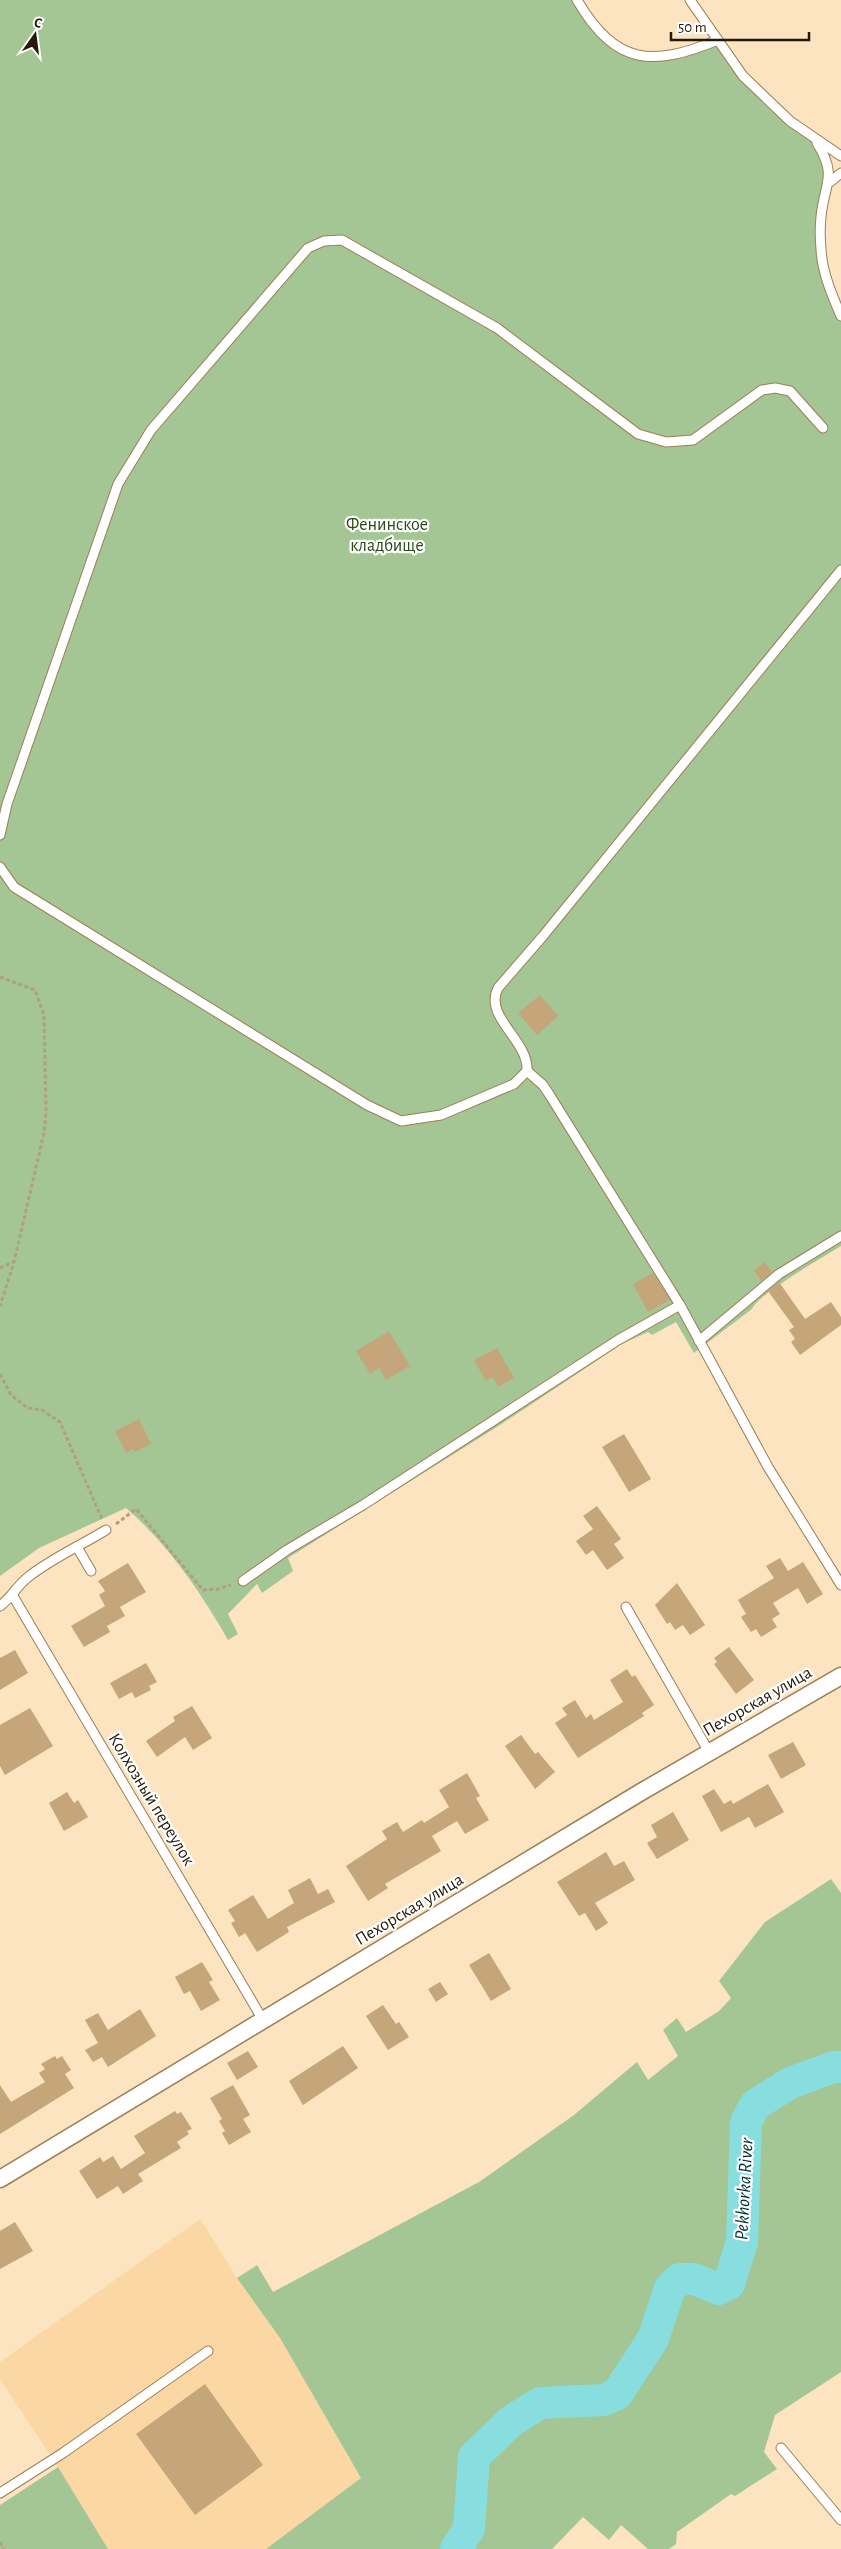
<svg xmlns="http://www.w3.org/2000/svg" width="841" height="2549" font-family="'Alegreya Sans',sans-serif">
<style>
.built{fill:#fbd7a3}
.green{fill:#a3c694}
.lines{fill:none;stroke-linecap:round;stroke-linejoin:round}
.river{stroke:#88dede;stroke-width:32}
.building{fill:#c4a67a}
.lane-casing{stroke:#9d7f55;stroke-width:11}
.street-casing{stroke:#9d7f55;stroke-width:19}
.path{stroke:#b29e80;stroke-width:3;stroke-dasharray:4 2.5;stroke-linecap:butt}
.lane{stroke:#fff;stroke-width:9}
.street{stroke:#fff;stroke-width:16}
.labels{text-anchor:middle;stroke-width:4.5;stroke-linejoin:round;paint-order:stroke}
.park-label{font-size:18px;fill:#284a14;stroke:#fff}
.street-label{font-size:18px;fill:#251a08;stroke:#fff}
.water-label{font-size:19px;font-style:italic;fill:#063232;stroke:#fff}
</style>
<rect width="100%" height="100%" fill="#fde4c0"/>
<path class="built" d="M200 2219 237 2278 280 2338 361 2478 266 2549H108L58 2467 0 2379V2362Z"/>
<g class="green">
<path d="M0 0H577L609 39 645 58 718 40 743 76 815 139 829 169 821 250 841 316V1246C825 1256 757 1295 752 1309L694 1353 676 1322 652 1335 648 1332 622 1344 500 1425 288 1558 293 1571 262 1593 257 1584 228 1614 238 1634 228 1640C201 1592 167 1543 126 1508L39 1548 0 1576Z"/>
<path d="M831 1879 841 1893V2372L775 2415 764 2452 777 2469 735 2496 731 2494 677 2532 676 2544 669 2549H648L621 2525 609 2540 583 2517 552 2549H266L361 2478 280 2338 237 2278 257 2265 273 2292 479 2182 574 2115 637 2062 648 2080 678 2056 663 2030 677 2018 686 2032 719 2011 731 1998 719 1981 765 1922Z"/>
<path d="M58 2467 108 2549H0V2505Z"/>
</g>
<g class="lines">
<path class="river" d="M456 2549 469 2529 474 2457 510 2422 540 2403 604 2400 617 2394 653 2339 670 2288 680 2279H694L719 2289 729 2284 742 2242 746 2122 755 2105 790 2083 834 2067H841"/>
</g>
<g class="building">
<path d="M540 995 558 1016 537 1035 518 1013Z"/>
<path d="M765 1262 772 1272 761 1281 754 1270Z"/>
<path d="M653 1273 670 1300 648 1312 633 1284Z"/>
<path d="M779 1282 805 1319 831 1302 841 1317V1325L800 1355 791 1342 795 1339 789 1330 794 1327 768 1291Z"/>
<path d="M389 1331 410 1366 386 1380 379 1368 370 1374 356 1351Z"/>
<path d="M497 1348 514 1378 498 1387 493 1377 486 1381 474 1360Z"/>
<path d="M139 1419 151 1444 135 1452 133 1449 126 1453 115 1431Z"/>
<path d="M624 1434 651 1479 629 1492 602 1447Z"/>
<path d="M597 1506 621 1539 614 1544 624 1558 607 1570 593 1550 586 1555 576 1541 593 1529 583 1516Z"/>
<path d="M780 1558 788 1571 803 1562 823 1594 807 1604 798 1588 773 1603 780 1614 772 1619 777 1627 761 1637 756 1629 751 1632 741 1617 746 1614 738 1600 774 1578 766 1566Z"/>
<path d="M128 1563 146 1592 120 1607 125 1616 107 1626 110 1632 84 1647 71 1626 105 1606 99 1595 105 1591 98 1581Z"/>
<path d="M677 1583 705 1625 690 1635 683 1625 675 1630 670 1622 667 1624 655 1605Z"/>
<path d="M729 1647 754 1680 736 1694 714 1664 717 1662 714 1658Z"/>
<path d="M15 1650 28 1673 0 1690V1658Z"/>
<path d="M146 1663 157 1682 149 1686 151 1690 135 1698 132 1692 119 1699 110 1683Z"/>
<path d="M627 1669 632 1677 635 1675 654 1705 642 1713 644 1716 578 1758 555 1723 567 1715 562 1708 575 1700 586 1718 591 1714 594 1720 623 1702 610 1680Z"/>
<path d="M192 1706 212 1738 193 1750 185 1737 157 1757 146 1741 175 1721 173 1717Z"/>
<path d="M30 1708 53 1746 5 1775 0 1766V1725Z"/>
<path d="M521 1735 535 1754 538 1752 555 1772 535 1789 505 1746Z"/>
<path d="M793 1742 806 1765 781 1779 768 1755Z"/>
<path d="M467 1773 480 1796 476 1798 489 1820 465 1834 457 1821 432 1836 441 1851 385 1884 388 1888 368 1901 346 1866 387 1839 382 1831 397 1822 403 1832 422 1820 424 1823 449 1807 439 1790Z"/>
<path d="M768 1784 784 1812 755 1828 749 1817 721 1832 702 1796 714 1789 724 1804 731 1800 733 1804Z"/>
<path d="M67 1792 74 1803 78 1800 88 1817 64 1831 49 1803Z"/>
<path d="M673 1812 689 1840 657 1859 647 1843 657 1837 651 1825Z"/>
<path d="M606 1852 614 1866 624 1861 635 1880 595 1903 608 1923 596 1931 585 1913 579 1916 557 1882Z"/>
<path d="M310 1878 318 1894 328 1889 335 1902 287 1927 289 1932 257 1952 245 1933 239 1937 231 1923 235 1921 228 1910 253 1895 268 1919 294 1903 288 1890Z"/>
<path d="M489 1953 511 1989 491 2001 469 1965Z"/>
<path d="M202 1962 213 1980 209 1982 220 2000 201 2011 190 1991 184 1994 175 1977Z"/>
<path d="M440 1982 448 1994 436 2002 428 1989Z"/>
<path d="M383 2005 396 2024 399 2022 409 2037 388 2050 366 2016Z"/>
<path d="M140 2009 156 2036 108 2067 102 2057 93 2062 85 2050 98 2043 85 2020 98 2013 108 2030Z"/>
<path d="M343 2046 358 2068 303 2105 289 2081Z"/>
<path d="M248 2051 258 2067 237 2080 227 2063Z"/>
<path d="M55 2056 57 2059 62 2056 71 2070 65 2074 74 2088 0 2134V2085L11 2102 45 2082 39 2073 45 2069 41 2064Z"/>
<path d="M233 2085 250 2115 243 2119 251 2132 229 2145 222 2133 225 2131 219 2121 222 2119 210 2098Z"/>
<path d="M175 2111 177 2114 181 2112 192 2129 187 2131 189 2134 177 2142 181 2148 138 2174 143 2181 123 2194 118 2186 97 2199 79 2171 100 2157 103 2162 113 2156 121 2169 145 2153 134 2136Z"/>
<path d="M15 2222 33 2251 0 2269V2231Z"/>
<path d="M205 2384 263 2465 195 2515 136 2434Z"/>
</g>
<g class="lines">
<g class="lane-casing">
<g id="lane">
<path d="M577 0C616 66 652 67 718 40"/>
<path d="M690 0 743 76 790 121 841 156"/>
<path d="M817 143C838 176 824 184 821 217 820 227 820 239 821 249 822 272 832 295 841 316"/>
<path d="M830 182 841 173"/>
<path d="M0 835 7 804 118 484 151 430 308 248 324 241 342 240 497 328 638 434 666 442 693 440 762 390 775 388 790 391 823 428"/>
<path d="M0 867 14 887 367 1105 401 1121 441 1115 514 1084 527 1071C529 1040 483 1017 498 988L543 936 841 570"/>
<path d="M527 1071 543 1085 549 1094 680 1305 768 1467 841 1585"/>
<path d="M699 1341 779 1274 841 1236"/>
<path d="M77 1547 91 1571"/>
<path d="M243 1581 287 1550 363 1505 618 1340 680 1305"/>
<path d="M13 1596 263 2020"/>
<path d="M0 1606C11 1598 17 1586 27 1578 50 1559 80 1546 106 1530"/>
<path d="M626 1607 709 1752"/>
<path d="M781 2448 841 2520"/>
<path d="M0 2493 63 2453 208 2351"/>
</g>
</g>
<g class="street-casing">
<path id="street" d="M0 2179 641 1792 841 1676"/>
</g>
<g class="path">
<path d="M0 977 35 990 44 1015 46 1113 44 1133 14 1262 0 1306"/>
<path d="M0 1268 13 1262"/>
<path d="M0 1374 11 1395 28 1408 42 1410 60 1422 102 1519"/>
<path d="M116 1524 136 1509 203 1590 218 1589 231 1585"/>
<path d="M0 2542 4 2549"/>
</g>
<use href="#lane" class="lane"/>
<use href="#street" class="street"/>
</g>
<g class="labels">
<g class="park-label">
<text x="387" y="530">Фенинское<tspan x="387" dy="21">кладбище</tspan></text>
</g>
<g class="street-label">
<text transform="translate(757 1701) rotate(-30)" y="6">Пехорская улица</text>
<text transform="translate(152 1799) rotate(59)" y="6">Колхозный переулок</text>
<text transform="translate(409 1909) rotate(-31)" y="6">Пехорская улица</text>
</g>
<g class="water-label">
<text transform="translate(743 2189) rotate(-87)" y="7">Pekhorka River</text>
</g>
</g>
<g transform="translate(35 35) rotate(14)" stroke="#ffffff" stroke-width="4" paint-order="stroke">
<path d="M0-4L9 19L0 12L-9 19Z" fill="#251a08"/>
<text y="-8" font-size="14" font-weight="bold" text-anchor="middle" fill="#251a08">С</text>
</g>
<path d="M671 32v8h138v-8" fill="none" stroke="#251a08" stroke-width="2.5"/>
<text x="678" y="32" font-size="15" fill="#251a08" stroke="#ffffff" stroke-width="4" paint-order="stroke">50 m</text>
</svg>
